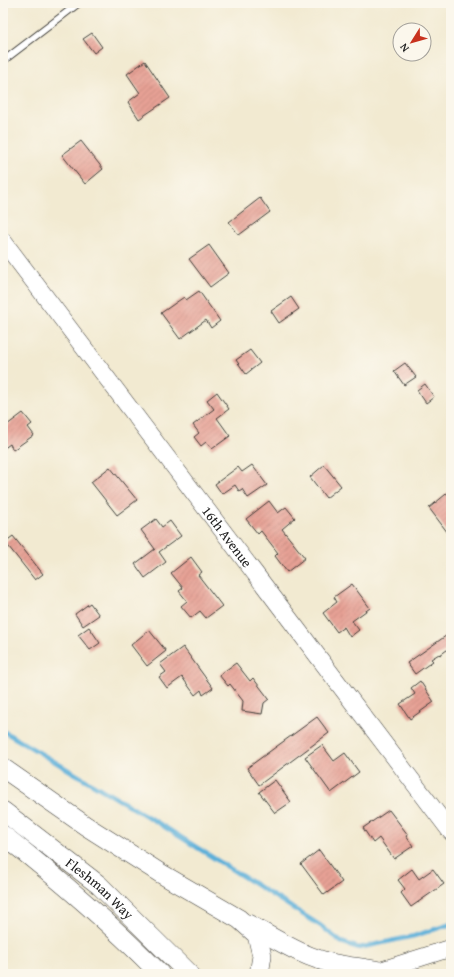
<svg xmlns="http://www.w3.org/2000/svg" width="454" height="977" font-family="'Gentium Book Plus',serif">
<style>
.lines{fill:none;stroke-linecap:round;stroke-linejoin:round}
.stream{stroke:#5db0d9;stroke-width:4.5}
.building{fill:url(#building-hatch)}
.lane-casing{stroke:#3c3b37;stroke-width:8}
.secondary-casing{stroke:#3c3b37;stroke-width:18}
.primary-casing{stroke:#3c3b37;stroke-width:20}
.lane{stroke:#fff;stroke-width:6}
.secondary{stroke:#fff;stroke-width:17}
.primary{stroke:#fff;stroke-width:19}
.labels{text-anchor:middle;stroke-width:3;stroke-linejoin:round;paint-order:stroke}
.street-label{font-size:14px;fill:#1c1c1c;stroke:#fbf7ec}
</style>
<defs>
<pattern id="building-hatch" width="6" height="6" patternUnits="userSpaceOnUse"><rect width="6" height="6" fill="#e6a094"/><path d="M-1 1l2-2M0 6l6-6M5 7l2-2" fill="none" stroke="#c5897f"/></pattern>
</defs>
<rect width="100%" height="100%" fill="#fbf7ec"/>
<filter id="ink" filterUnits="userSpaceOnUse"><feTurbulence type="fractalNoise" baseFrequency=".025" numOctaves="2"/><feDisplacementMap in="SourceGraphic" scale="8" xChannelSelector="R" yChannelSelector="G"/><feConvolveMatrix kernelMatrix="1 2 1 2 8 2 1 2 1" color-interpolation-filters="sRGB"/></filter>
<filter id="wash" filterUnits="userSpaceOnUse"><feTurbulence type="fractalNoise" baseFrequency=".012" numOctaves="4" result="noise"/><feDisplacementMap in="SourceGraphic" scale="16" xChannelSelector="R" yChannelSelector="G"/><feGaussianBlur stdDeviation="0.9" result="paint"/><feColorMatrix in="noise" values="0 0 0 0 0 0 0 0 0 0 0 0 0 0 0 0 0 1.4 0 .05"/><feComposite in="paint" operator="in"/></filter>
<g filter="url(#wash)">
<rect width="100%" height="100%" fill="#f2ead1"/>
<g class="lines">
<path class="stream" d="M3 731 160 824 321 926 341 942 359 948 414 936 451 924"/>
</g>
<g id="blocks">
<g class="building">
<path d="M92 33 102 47 94 53 83 39Z"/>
<path d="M145 61 170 98 139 119 128 102 140 93 127 74Z"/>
<path d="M81 141 103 169 85 184 62 155Z"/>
<path d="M260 198 270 212 239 235 229 222Z"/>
<path d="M209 245 229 273 210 287 189 259Z"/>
<path d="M199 291 220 321 211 328 206 320 180 339 161 313 184 297 186 300Z"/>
<path d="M291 297 299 309 279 323 271 311Z"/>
<path d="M250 350 260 363 246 374 236 360Z"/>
<path d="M405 363 416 377 404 385 394 371Z"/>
<path d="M425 384 434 397 426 403 417 390Z"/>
<path d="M217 392 229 409 217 418 230 436 212 449 206 442 201 446 194 437 199 433 193 425 214 409 207 400Z"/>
<path d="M23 413 32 424 28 427 34 435 13 450 10 444 3 449V428Z"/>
<path d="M252 465 267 485 248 498 242 489 239 491 235 485 222 494 215 484 238 467 242 472Z"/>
<path d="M324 465 341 486 326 498 310 477Z"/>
<path d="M110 467 137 500 117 515 91 482Z"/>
<path d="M451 490V537L429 508Z"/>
<path d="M269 501 278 513 286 507 295 518 282 529 305 558 287 572 275 556 278 553 261 531 258 534 246 519Z"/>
<path d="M156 519 162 527 170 521 181 536 159 552 166 562 145 578 135 564 155 549 141 530Z"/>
<path d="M13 536 43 574 35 580 5 542Z"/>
<path d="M191 557 202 572 198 575 222 606 206 618 200 611 191 618 181 606 187 601 179 591 183 588 171 573Z"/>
<path d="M352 584 370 608 352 621 359 630 350 637 344 627 337 632 323 613 337 602 334 597Z"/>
<path d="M90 603 99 615 83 626 75 614Z"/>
<path d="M89 627 100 643 90 650 78 635Z"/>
<path d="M149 630 166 651 147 666 131 645Z"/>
<path d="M450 633 451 647 440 655 439 654 431 659 433 661 415 674 407 663Z"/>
<path d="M183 647 213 688 203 695 201 690 195 695 182 677 167 688 159 677 166 672 160 664Z"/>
<path d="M236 663 250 681 253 678 269 699 264 703 262 714 242 711 243 701 230 684 228 686 219 675Z"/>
<path d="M420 681 434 702 410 719 400 704 415 694 411 688Z"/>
<path d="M317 717 329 733 259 785 247 768Z"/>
<path d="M322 745 334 761 345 753 359 772 331 793 305 757Z"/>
<path d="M275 780 291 802 275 813 259 792Z"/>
<path d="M389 810 408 835 406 836 413 846 394 859 379 838 373 843 363 828Z"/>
<path d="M319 850 342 882 324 895 301 864Z"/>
<path d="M412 869 419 879 433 869 444 884 411 907 401 893 405 889 398 880Z"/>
</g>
</g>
</g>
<g filter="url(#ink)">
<use href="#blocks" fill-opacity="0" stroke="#3c3b37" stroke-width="1"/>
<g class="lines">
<g class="lane-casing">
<path id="lane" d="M3 61 79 3"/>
</g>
<g class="secondary-casing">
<g id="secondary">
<path id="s1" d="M3 241 451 832"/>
<path d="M369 974 451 948"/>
</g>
</g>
<g class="primary-casing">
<g id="primary">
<path d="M3 768 86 826 160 873 239 919 257 935 262 956 259 974"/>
<path id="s2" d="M3 811 99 885 189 974"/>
<path d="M3 835C58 878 111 924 160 974"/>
<path d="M248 924C276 939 304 958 336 964 350 967 365 968 379 971"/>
</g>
</g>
<use href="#lane" class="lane"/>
<use href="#secondary" class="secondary"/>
<use href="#primary" class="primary"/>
</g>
</g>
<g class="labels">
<g class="street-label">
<text dy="5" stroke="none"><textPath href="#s1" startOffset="371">16th Avenue</textPath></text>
<text dy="5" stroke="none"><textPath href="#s2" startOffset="124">Fleshman Way</textPath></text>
</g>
</g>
<rect width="454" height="977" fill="none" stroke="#fbf7ec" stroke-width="16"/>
<g transform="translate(412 42) rotate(233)"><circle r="19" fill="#fbf7ec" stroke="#a29f99"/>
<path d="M0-3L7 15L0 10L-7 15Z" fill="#c8321e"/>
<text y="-6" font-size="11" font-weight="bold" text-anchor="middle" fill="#1c1c1c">N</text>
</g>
</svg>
